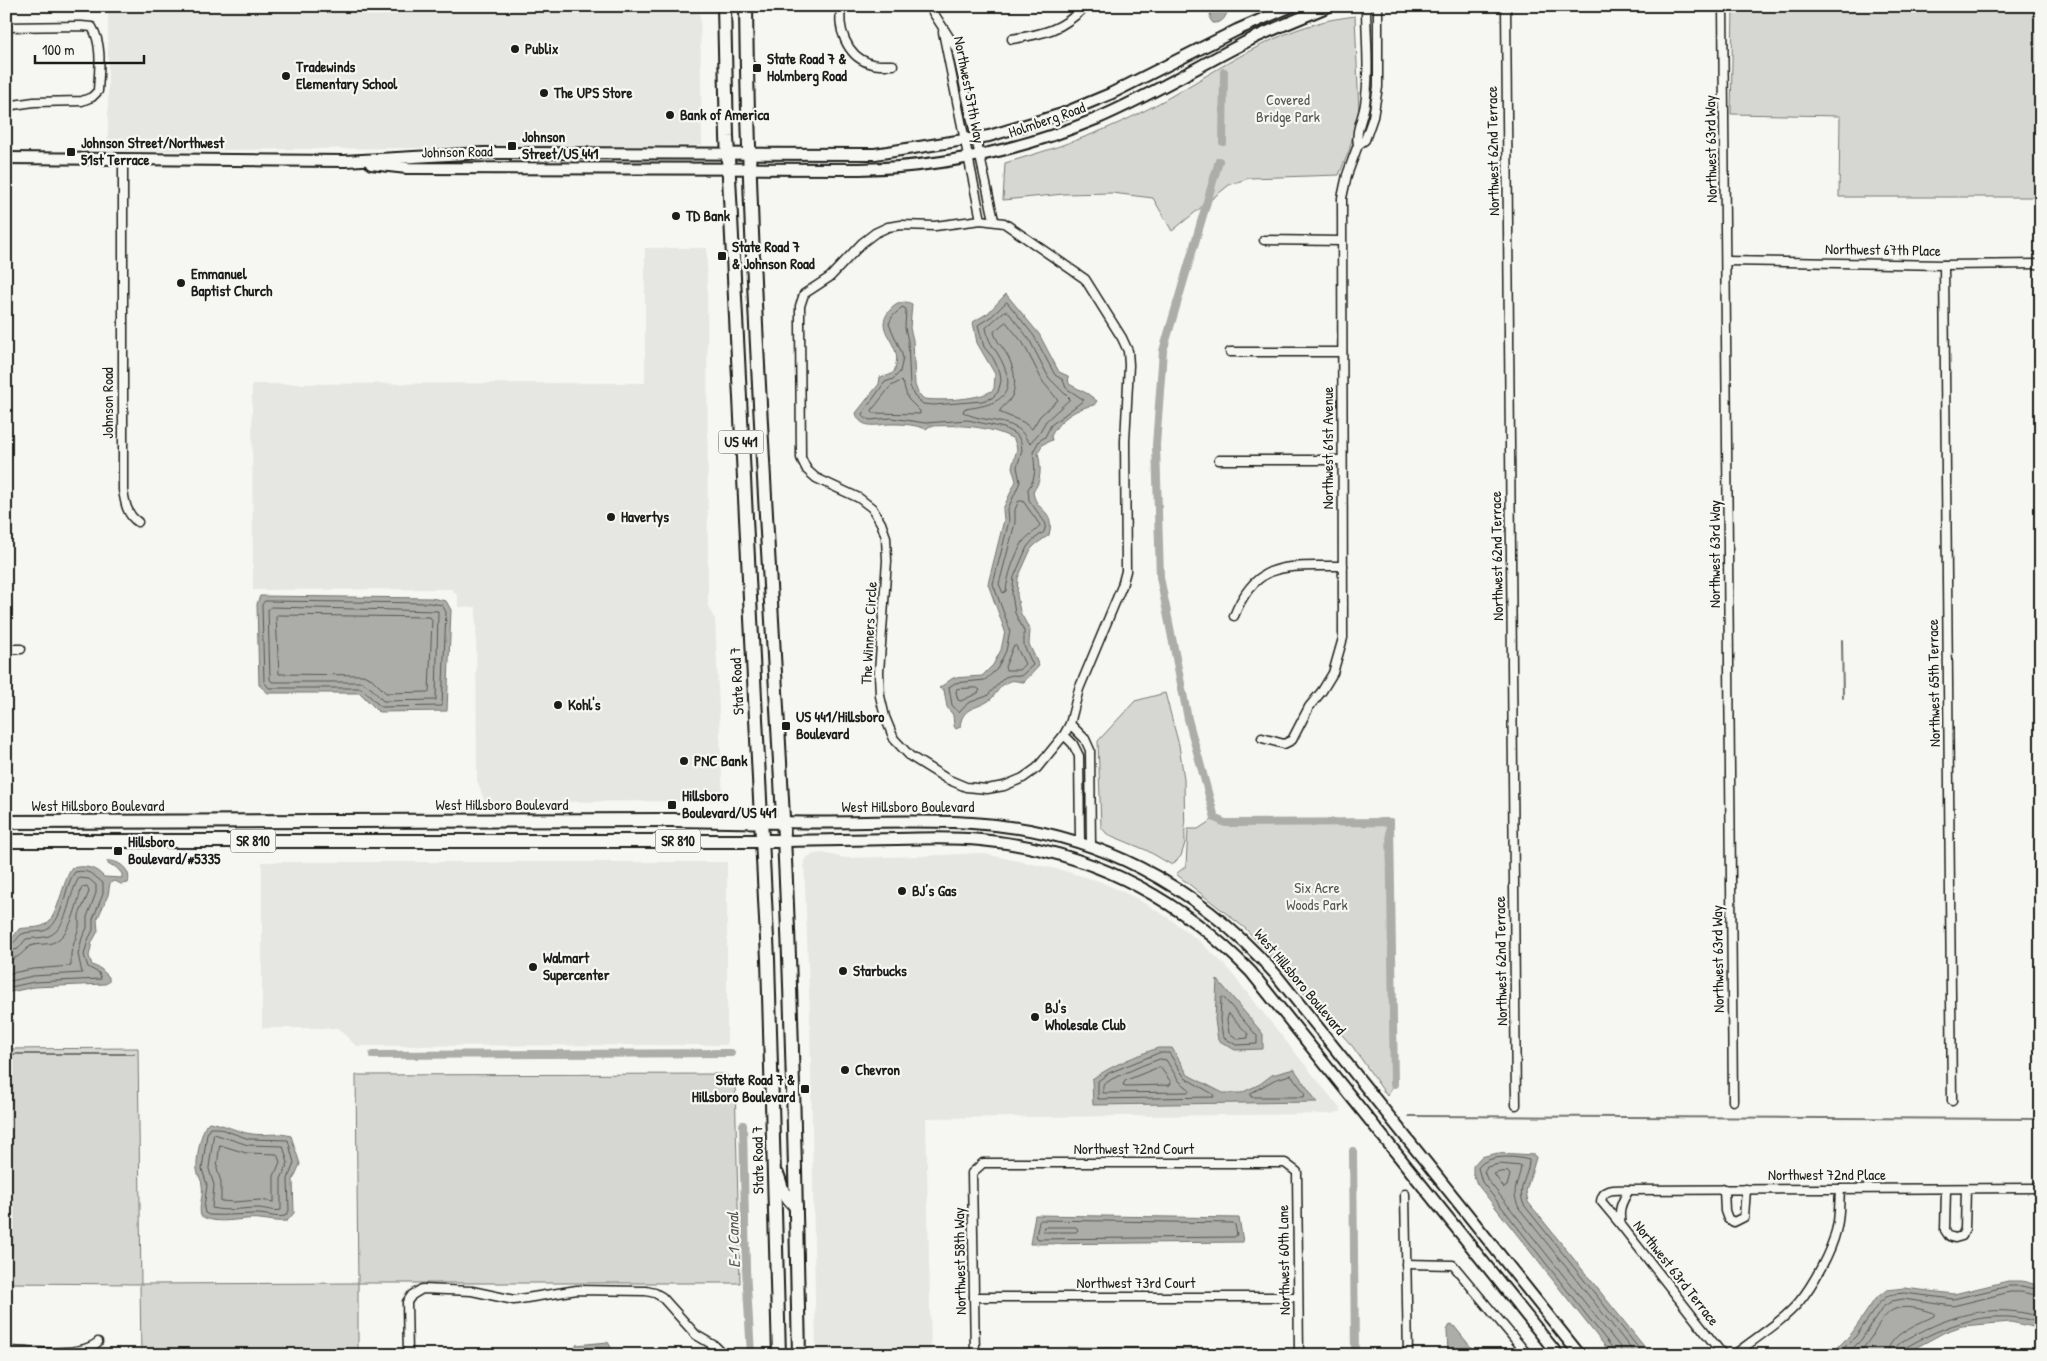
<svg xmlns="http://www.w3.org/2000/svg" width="2047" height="1361" font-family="'Patrick Hand',sans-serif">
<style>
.built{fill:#e6e6e2}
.green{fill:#d6d6d2;stroke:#797977}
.water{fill:#acaca9;stroke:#727271}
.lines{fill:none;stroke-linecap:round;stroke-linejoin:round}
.shore{stroke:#565654;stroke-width:1}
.stream{stroke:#727271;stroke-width:2}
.canal{stroke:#acaca9;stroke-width:8}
.minor-casing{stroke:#1c1c1c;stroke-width:11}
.tertiary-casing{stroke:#1c1c1c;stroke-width:14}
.primary-casing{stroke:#1c1c1c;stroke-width:16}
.minor{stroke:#f6f6f2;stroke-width:8}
.tertiary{stroke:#f6f6f2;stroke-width:10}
.primary{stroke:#f6f6f2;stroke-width:12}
.poi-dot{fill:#1c1c1c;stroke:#f6f6f2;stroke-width:2}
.labels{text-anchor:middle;stroke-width:4.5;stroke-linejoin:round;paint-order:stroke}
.shield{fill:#f6f6f2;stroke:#5d5d5c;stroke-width:1}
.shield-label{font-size:14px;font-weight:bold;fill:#1c1c1c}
.poi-label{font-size:15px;font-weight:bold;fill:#1c1c1c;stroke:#f6f6f2;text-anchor:start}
.street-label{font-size:15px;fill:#1c1c1c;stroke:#f6f6f2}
.park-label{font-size:15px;fill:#545453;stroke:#f6f6f2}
.water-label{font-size:16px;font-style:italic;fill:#565654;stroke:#f6f6f2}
</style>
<rect width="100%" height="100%" fill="#f6f6f2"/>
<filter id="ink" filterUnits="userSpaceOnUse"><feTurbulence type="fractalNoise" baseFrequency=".02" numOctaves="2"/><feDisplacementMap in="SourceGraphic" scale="10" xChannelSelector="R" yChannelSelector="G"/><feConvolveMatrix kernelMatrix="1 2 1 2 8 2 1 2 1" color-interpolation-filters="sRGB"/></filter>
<g filter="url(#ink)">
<g class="built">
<path d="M108 6H700L702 145 108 151Z"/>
<path d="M645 248H707L708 606 715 620 723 801 485 802 477 780 476 607H458V597L452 589 253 590 252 384 645 383Z"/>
<path d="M822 853 845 858 923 856 980 853 1061 870 1099 881 1134 897 1167 917 1197 939 1224 964 1342 1111 1331 1114 926 1118 931 1355H816L810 1015 804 860 811 855Z"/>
<path d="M262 862H727V1045L356 1046 338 1028H262Z"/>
</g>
<g class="green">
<path d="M1733 6H2041V197H1839L1840 116 1731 114Z"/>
<path d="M1355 16 1359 112 1349 151 1339 175 1249 178 1229 185 1172 231 1153 198 1112 193 1064 194 1003 200 1005 163C1053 149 1099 134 1144 111 1201 82 1255 40 1318 23 1330 19 1343 18 1355 16Z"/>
<path d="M1165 693 1179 745 1184 779 1185 843 1181 856 1172 865 1146 850 1107 834 1101 827 1098 741 1135 701Z"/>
<path d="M1215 818 1225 823 1390 822 1394 1084 1387 1096 1353 1047 1246 929 1176 874 1186 866 1188 829H1198Z"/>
<path d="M138 1048 141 1284 358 1283 356 1075 725 1074 735 1082 740 1283H358V1355H141L140 1284 6 1283V1049Z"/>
</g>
<g class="water">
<path d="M1211 6H1230C1225 16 1225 23 1213 23L1210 19Z"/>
<path d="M1006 294 1039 334 1059 372 1068 376 1069 384 1088 394 1097 401 1094 405C1077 408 1059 419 1051 436L1052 440 1043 444 1038 453C1041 465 1042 482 1033 491 1035 513 1056 508 1049 535L1036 544 1031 549 1018 578 1017 595 1020 612 1030 630 1029 644 1039 666 1024 682C1019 682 1013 679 1008 682 1000 685 997 693 991 699 978 710 962 705 960 727L956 729 954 726 953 715 947 707 944 690 939 688 953 678 982 676 993 665 1001 650 1005 631 988 584 1004 520 1003 509 1016 481 1012 467 1017 449 1014 439C987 425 960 425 930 426L926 429C916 425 905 424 894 424 881 423 861 432 856 413L879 384 880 377C883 376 887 377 891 374 895 372 895 369 896 364 900 347 884 337 884 323 885 311 900 297 912 304L910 328 913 340 915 385 918 393 924 399C940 401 982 400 994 389L995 374 977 343 973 322 988 313Z"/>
<path d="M260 596 431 598 446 601 451 610 447 711 379 712 360 693H268L259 685 257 604Z"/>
<path d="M107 861C119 860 132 870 128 883L121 884 115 881 110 883 108 895 97 920 98 931 92 942 89 956 92 965 101 969 109 977V982L105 984 34 987 6 993V941L12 939 19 929C27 927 39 929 46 924 59 915 62 882 72 868 85 865 95 867 104 877L122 878V874C118 869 115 865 109 865Z"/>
<path d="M1217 979 1263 1034V1049L1235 1050 1218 1040 1215 1020Z"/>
<path d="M1158 1048H1172L1188 1075 1223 1093H1241L1260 1084 1272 1075 1294 1069 1317 1102 1093 1105 1092 1079C1113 1065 1135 1056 1158 1048Z"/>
<path d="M209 1122C224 1124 237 1132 252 1134 265 1136 279 1132 291 1136L300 1164 293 1180 294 1213 287 1221C277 1222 270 1220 260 1219 240 1217 219 1226 201 1216 198 1205 204 1196 202 1185 202 1180 198 1176 197 1170 196 1160 201 1127 209 1122Z"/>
<path d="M1498 1153 1535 1155 1536 1158 1526 1191 1528 1202 1651 1355H1612L1477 1184 1473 1174V1166L1481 1157Z"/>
<path d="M1035 1215 1239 1218 1243 1242 1030 1244Z"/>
<path d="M2008 1281H2022L2041 1286V1329L2011 1322 1962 1326 1945 1332 1902 1355H1830L1852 1333 1875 1299 1887 1290 1904 1288 1954 1294Z"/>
<path d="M1450 1325 1454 1326 1477 1355H1448L1447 1330Z"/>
<path d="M608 1342 615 1355H577L576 1345Z"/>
<path d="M1068 1347 1250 1349 1249 1355H1077Z"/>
</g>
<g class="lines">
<g class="shore">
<path d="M1007 302 1034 336 1055 375 1063 380 1066 388 1084 400 1051 425 1045 437 1039 441 1033 452C1035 467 1037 477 1028 489L1029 500 1046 524 1044 532 1033 540 1027 547 1014 577 1012 594 1015 613 1024 631V646L1033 665 1021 676 1013 675 1005 677 987 696 968 703 959 713 952 705 949 687 955 683 985 680 997 669 1006 651 1010 630 993 584 1009 521 1008 509 1020 482 1017 467 1022 450 1021 442 1017 435 1004 428 968 420 925 423 892 418 870 420 863 417 862 414 885 382 893 379 900 372 903 358 901 351 889 324 892 317 902 307 906 309 905 328 908 341 910 386 914 396 923 404 934 405 982 401 992 398 998 392 1001 381 1000 372 993 358 984 347 978 325 992 316Z"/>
<path d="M1005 311 1008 312 1029 339 1049 378 1070 399 1046 421 1039 433 1030 443C1025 439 1024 432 1017 428 1001 419 978 421 963 412L964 409C999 405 1021 395 999 356 992 344 989 344 986 328Z"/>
<path d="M1006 322 1023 343 1043 382 1058 400 1040 416 1032 429 1023 422 999 412C1002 406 1009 403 1012 396 1018 381 1013 363 1004 350 1000 344 996 340 994 332Z"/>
<path d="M901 381 903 383 908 399 920 411V414L873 413 872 410 890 387Z"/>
<path d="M1019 501H1023L1040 525C1037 532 1027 535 1023 542 1015 554 1007 577 1006 591L1003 593 999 584 1015 523V510Z"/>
<path d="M265 601 430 603 442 605 446 612 442 706 381 707 361 688H269L264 682 262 605Z"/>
<path d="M271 607 438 611 436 700 383 701 372 689 362 682H272L270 679 268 610Z"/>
<path d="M278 615 430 617 432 620 429 692 386 693 372 679 363 675 279 674 276 617Z"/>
<path d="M1016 646 1025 664 1019 670H1006L1005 667 1013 647Z"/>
<path d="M977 688 980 690 978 693 961 701 958 700 956 692 957 689Z"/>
<path d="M6 946C18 944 16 935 25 933 32 931 42 933 48 929 65 917 63 888 75 872 89 869 93 875 103 883V894L93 919V930L88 940 84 955 88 967 99 973 101 979 34 982 6 988"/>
<path d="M6 952 18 949 26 939C33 938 42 938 49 936 69 927 68 894 79 878L89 879 96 885V893L87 917V928L82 938 78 954 82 973 33 976 6 982"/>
<path d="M6 959C20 959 20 954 29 947 34 943 45 945 52 943 72 935 76 905 82 887L87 886 89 892 79 915V927L71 953V966L33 969 6 974"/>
<path d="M1223 997 1257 1036V1044L1236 1045 1223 1037 1220 1020 1221 999Z"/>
<path d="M1229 1014 1248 1034V1038L1238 1039 1229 1033 1227 1020Z"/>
<path d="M1159 1053H1169L1185 1078 1213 1094 1214 1097 1098 1099V1081L1109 1073Z"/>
<path d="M1160 1059 1166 1060 1179 1081 1189 1089V1092L1103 1093V1085L1112 1079 1141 1066Z"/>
<path d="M1160 1067 1171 1082 1170 1085 1126 1086 1123 1085 1125 1081Z"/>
<path d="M1291 1075 1305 1093 1304 1097H1251V1093L1274 1080Z"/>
<path d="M210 1128H218L249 1139 288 1140 294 1163 288 1179 289 1211 285 1216C275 1218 267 1214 257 1214 241 1214 225 1216 209 1215L205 1213 204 1208 207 1185 202 1169 207 1134Z"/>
<path d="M214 1134 248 1145 283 1146 288 1163 281 1179V1210C273 1212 266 1208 257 1208 242 1208 227 1212 212 1208L214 1185 209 1169Z"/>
<path d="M220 1145 246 1153 277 1154 280 1162 274 1176V1202L260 1200 234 1202 221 1201V1182L217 1169Z"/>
<path d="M1508 1172 1510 1175 1507 1186 1504 1188 1494 1174 1500 1172Z"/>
<path d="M1041 1220 1233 1223 1235 1225 1237 1235 1234 1237 1038 1239 1036 1236 1039 1222Z"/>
<path d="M1044 1227H1076L1078 1230 1076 1232H1046L1044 1231Z"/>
<path d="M1080 1355 1082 1353 1244 1355"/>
<path d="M1615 1355 1614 1350 1482 1182 1478 1168C1487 1154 1515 1156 1529 1160 1529 1176 1516 1187 1524 1205L1644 1355"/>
<path d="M1622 1355 1620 1347 1487 1179 1484 1171 1487 1167 1499 1164 1521 1166C1519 1183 1510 1189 1519 1208L1636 1355"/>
<path d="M1837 1355 1856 1336 1879 1303 1889 1295 1904 1293 1953 1299 2009 1286H2021L2041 1290"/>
<path d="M1846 1355 1861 1340 1883 1307 1892 1301 1903 1299 1953 1306 2010 1292H2021L2041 1296"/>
<path d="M1857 1355C1888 1323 1878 1295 1934 1313V1316C1918 1324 1888 1334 1887 1355"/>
<path d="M1894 1355 1895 1348 1900 1343C1945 1317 1988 1301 2041 1317"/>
<path d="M1901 1355 1903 1349C1946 1324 1991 1307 2041 1323"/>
</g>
<g class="stream">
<path d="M1842 640 1843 698"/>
<path d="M6 1054H134"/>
<path d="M1409 1116 2041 1119"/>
</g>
<g class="canal">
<path d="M1223 142 1224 72"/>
<path d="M1219 161 1163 351 1156 445 1160 577 1188 719 1215 818 1225 823 1390 822 1394 1084"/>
<path d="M373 1055 731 1053"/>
<path d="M743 1125 746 1269 751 1355"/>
<path d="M1353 1151 1355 1355"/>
</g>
<g class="minor-casing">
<g id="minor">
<path d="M842 6C836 27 847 56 869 63 876 66 886 65 893 65"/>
<path d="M929 6 956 48 994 220"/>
<path d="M1506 6 1516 1105"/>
<path d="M1723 6 1733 1101"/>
<path d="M6 27 81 26 92 27C103 45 99 71 98 91L92 97 82 101 34 102 6 106"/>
<path d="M943 32 981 220"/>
<path d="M1012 39C1044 34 1062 30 1086 6"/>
<path d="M1358 145C1355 131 1363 118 1365 104 1370 72 1366 38 1366 6"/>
<path d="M123 158V490C125 503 127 515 138 522"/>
<path d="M981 220 1004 223 1085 279 1122 338 1128 351 1129 365 1125 441 1126 571 1122 586 1079 689 1070 724 1064 735 1037 768 1023 778 1004 786 987 789 966 787 947 779 910 756 894 739 885 717 880 696 879 672 887 561 886 537 881 523 872 508 859 498 816 478 807 470 801 458 800 322V306L804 294 830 277 862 243 875 233 888 227 901 225 935 226Z"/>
<path d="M1264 240 1341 241"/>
<path d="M1726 261 1944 265 2041 264"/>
<path d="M1944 265 1952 1101"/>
<path d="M1230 352H1342"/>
<path d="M1219 460H1342"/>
<path d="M1234 616C1257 558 1289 567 1343 566"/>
<path d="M6 649H21"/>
<path d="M1070 724 1085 739 1090 750 1091 846"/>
<path d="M1064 735 1073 744 1079 756 1080 842"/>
<path d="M1262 738 1284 744 1292 740 1309 707 1322 691 1333 673 1343 638 1342 198 1347 175 1358 145 1365 140 1373 117 1378 87V6"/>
<path d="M1724 1189 1725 1211 1728 1219 1734 1222 1744 1217 1746 1189"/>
<path d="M1946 1189 1945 1230 1949 1236 1955 1238 1962 1236 1965 1229 1966 1189"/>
<path d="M1405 1194 1408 1355"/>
<path d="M1621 1225 1601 1201C1603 1187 1618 1190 1629 1190"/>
<path d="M1406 1264 1453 1265 1528 1355"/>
<path d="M974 1297H1298"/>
<path d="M6 1351C30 1351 80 1358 98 1342"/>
<path d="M408 1355 407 1302 412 1295 422 1289 472 1291 514 1300 577 1290 646 1291 655 1293 662 1297 696 1335 715 1346 724 1355"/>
<path d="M975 1355 972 1173 983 1163H1285L1297 1172 1299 1355"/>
<path d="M1723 1355 1621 1225C1618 1210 1621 1203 1629 1190L2041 1188"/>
<path d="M1734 1355C1755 1338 1781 1323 1799 1302 1813 1285 1831 1252 1836 1231 1840 1218 1839 1203 1840 1189"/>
</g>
</g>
<g class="tertiary-casing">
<g id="tertiary">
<path d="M6 158 345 161 483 153 875 154 989 136 1062 114 1110 94 1237 30 1292 6"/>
<path d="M371 164 407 168 860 169C941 167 1021 150 1096 119 1150 96 1200 65 1252 39 1277 27 1304 17 1329 6"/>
<path d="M783 822C846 824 909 819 972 823 1095 830 1197 885 1277 976L1580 1355"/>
<path d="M784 841C822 840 860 840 897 839 925 838 953 837 981 840 1088 850 1177 896 1251 972L1558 1355"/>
</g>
</g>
<g class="primary-casing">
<g id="primary">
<path d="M724 6 727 137 768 959 779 1355"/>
<path d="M746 6C749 271 768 535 782 799 792 984 795 1170 799 1355"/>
<path d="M6 822 673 820 783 822"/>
<path d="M6 841H784"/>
<path d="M778 1176 783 1192 796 1207"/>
</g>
</g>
<use href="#minor" class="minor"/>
<use href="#tertiary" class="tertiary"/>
<use href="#primary" class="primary"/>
</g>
</g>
<g class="poi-dot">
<circle cx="515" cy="49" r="5"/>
<rect x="752" y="63" width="10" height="10" rx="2.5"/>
<circle cx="286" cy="76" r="5"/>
<circle cx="544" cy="93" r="5"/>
<circle cx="670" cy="115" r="5"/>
<rect x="507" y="141" width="10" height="10" rx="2.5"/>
<rect x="66" y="147" width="10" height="10" rx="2.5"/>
<circle cx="676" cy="216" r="5"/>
<rect x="717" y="251" width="10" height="10" rx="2.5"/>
<circle cx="181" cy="283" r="5"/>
<circle cx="611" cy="517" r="5"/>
<circle cx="558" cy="705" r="5"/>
<rect x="781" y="721" width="10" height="10" rx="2.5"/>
<circle cx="684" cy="761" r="5"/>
<rect x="667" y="800" width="10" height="10" rx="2.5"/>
<rect x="113" y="846" width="10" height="10" rx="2.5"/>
<circle cx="902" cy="891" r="5"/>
<circle cx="533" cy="967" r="5"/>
<circle cx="843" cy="971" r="5"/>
<circle cx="1035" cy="1017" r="5"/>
<circle cx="845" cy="1070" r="5"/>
<rect x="800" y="1084" width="10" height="10" rx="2.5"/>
</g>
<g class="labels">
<g class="shield">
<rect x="718.5" y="430.5" width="45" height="23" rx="4"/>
<rect x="230.5" y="829.5" width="45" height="23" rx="4"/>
<rect x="655.5" y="829.5" width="45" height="23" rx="4"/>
</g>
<g class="shield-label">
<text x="741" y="447">US 441</text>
<text x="253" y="846">SR 810</text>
<text x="678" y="846">SR 810</text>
</g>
<g class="poi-label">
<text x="525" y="54">Publix</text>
<text x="767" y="64">State Road 7 &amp;<tspan x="767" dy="17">Holmberg Road</tspan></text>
<text x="296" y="72">Tradewinds<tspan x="296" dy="17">Elementary School</tspan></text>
<text x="554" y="98">The UPS Store</text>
<text x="680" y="120">Bank of America</text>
<text x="522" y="142">Johnson<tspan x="522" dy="17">Street/US 441</tspan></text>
<text x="81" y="148">Johnson Street/Northwest<tspan x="81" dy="17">51st Terrace</tspan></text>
<text x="686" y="221">TD Bank</text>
<text x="732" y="252">State Road 7<tspan x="732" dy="17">&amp; Johnson Road</tspan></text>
<text x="191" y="279">Emmanuel<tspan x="191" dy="17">Baptist Church</tspan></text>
<text x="621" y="522">Havertys</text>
<text x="568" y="710">Kohl's</text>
<text x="796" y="722">US 441/Hillsboro<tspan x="796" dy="17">Boulevard</tspan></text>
<text x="694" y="766">PNC Bank</text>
<text x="682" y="801">Hillsboro<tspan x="682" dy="17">Boulevard/US 441</tspan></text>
<text x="128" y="847">Hillsboro<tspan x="128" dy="17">Boulevard/#5335</tspan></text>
<text x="912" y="896">BJ’s Gas</text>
<text x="543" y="963">Walmart<tspan x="543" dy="17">Supercenter</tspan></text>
<text x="853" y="976">Starbucks</text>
<text x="1045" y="1013">BJ's<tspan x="1045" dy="17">Wholesale Club</tspan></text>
<text x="855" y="1075">Chevron</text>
<text x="795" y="1085" text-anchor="end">State Road 7 &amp;<tspan x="795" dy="17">Hillsboro Boulevard</tspan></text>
</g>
<g class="street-label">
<text transform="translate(969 90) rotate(79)" y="5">Northwest 57th Way</text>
<text transform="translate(1047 120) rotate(-19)" y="5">Holmberg Road</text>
<text transform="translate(1711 149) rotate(-91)" y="5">Northwest 63rd Way</text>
<text transform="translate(1493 151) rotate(-91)" y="5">Northwest 62nd Terrace</text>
<text transform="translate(457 152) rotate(-1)" y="5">Johnson Road</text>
<text transform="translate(1883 250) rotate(1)" y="5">Northwest 67th Place</text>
<text transform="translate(108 403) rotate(-90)" y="5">Johnson Road</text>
<text transform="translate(1328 448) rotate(-90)" y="5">Northwest 61st Avenue</text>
<text transform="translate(1715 554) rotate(-90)" y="5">Northwest 63rd Way</text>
<text transform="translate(1497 556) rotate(-91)" y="5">Northwest 62nd Terrace</text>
<text transform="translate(869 633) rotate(-87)" y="5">The Winners Circle</text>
<text transform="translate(737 681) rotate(-93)" y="5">State Road 7</text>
<text transform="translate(1934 683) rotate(-91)" y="5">Northwest 65th Terrace</text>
<text x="502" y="810">West Hillsboro Boulevard</text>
<text x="98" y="811">West Hillsboro Boulevard</text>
<text x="908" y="812">West Hillsboro Boulevard</text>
<text transform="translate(1718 959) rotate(-91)" y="5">Northwest 63rd Way</text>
<text transform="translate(1501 961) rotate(-91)" y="5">Northwest 62nd Terrace</text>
<text transform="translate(1300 982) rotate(50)" y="5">West Hillsboro Boulevard</text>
<text x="1134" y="1154">Northwest 72nd Court</text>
<text transform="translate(758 1160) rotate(-91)" y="5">State Road 7</text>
<text x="1827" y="1180">Northwest 72nd Place</text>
<text transform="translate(1284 1260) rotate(-91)" y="5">Northwest 60th Lane</text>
<text transform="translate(960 1261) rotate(-91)" y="5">Northwest 58th Way</text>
<text transform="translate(1676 1273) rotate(52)" y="5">Northwest 63rd Terrace</text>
<text x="1136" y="1288">Northwest 73rd Court</text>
</g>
<g class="park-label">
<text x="1288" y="105">Covered<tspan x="1288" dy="17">Bridge Park</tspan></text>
<text x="1317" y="893">Six Acre<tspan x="1317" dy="17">Woods Park</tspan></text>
</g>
<g class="water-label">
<text transform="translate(733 1240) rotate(-92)" y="6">E-1 Canal</text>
</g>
</g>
<rect width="2047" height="1361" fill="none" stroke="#f6f6f2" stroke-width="25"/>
<rect x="12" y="12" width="2022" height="1336" fill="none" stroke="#1c1c1c" stroke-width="2" filter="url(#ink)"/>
<path d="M35 55v8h109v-8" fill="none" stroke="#1c1c1c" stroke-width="2.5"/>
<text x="42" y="55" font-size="15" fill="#1c1c1c" stroke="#f6f6f2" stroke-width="4" paint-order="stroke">100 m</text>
</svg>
